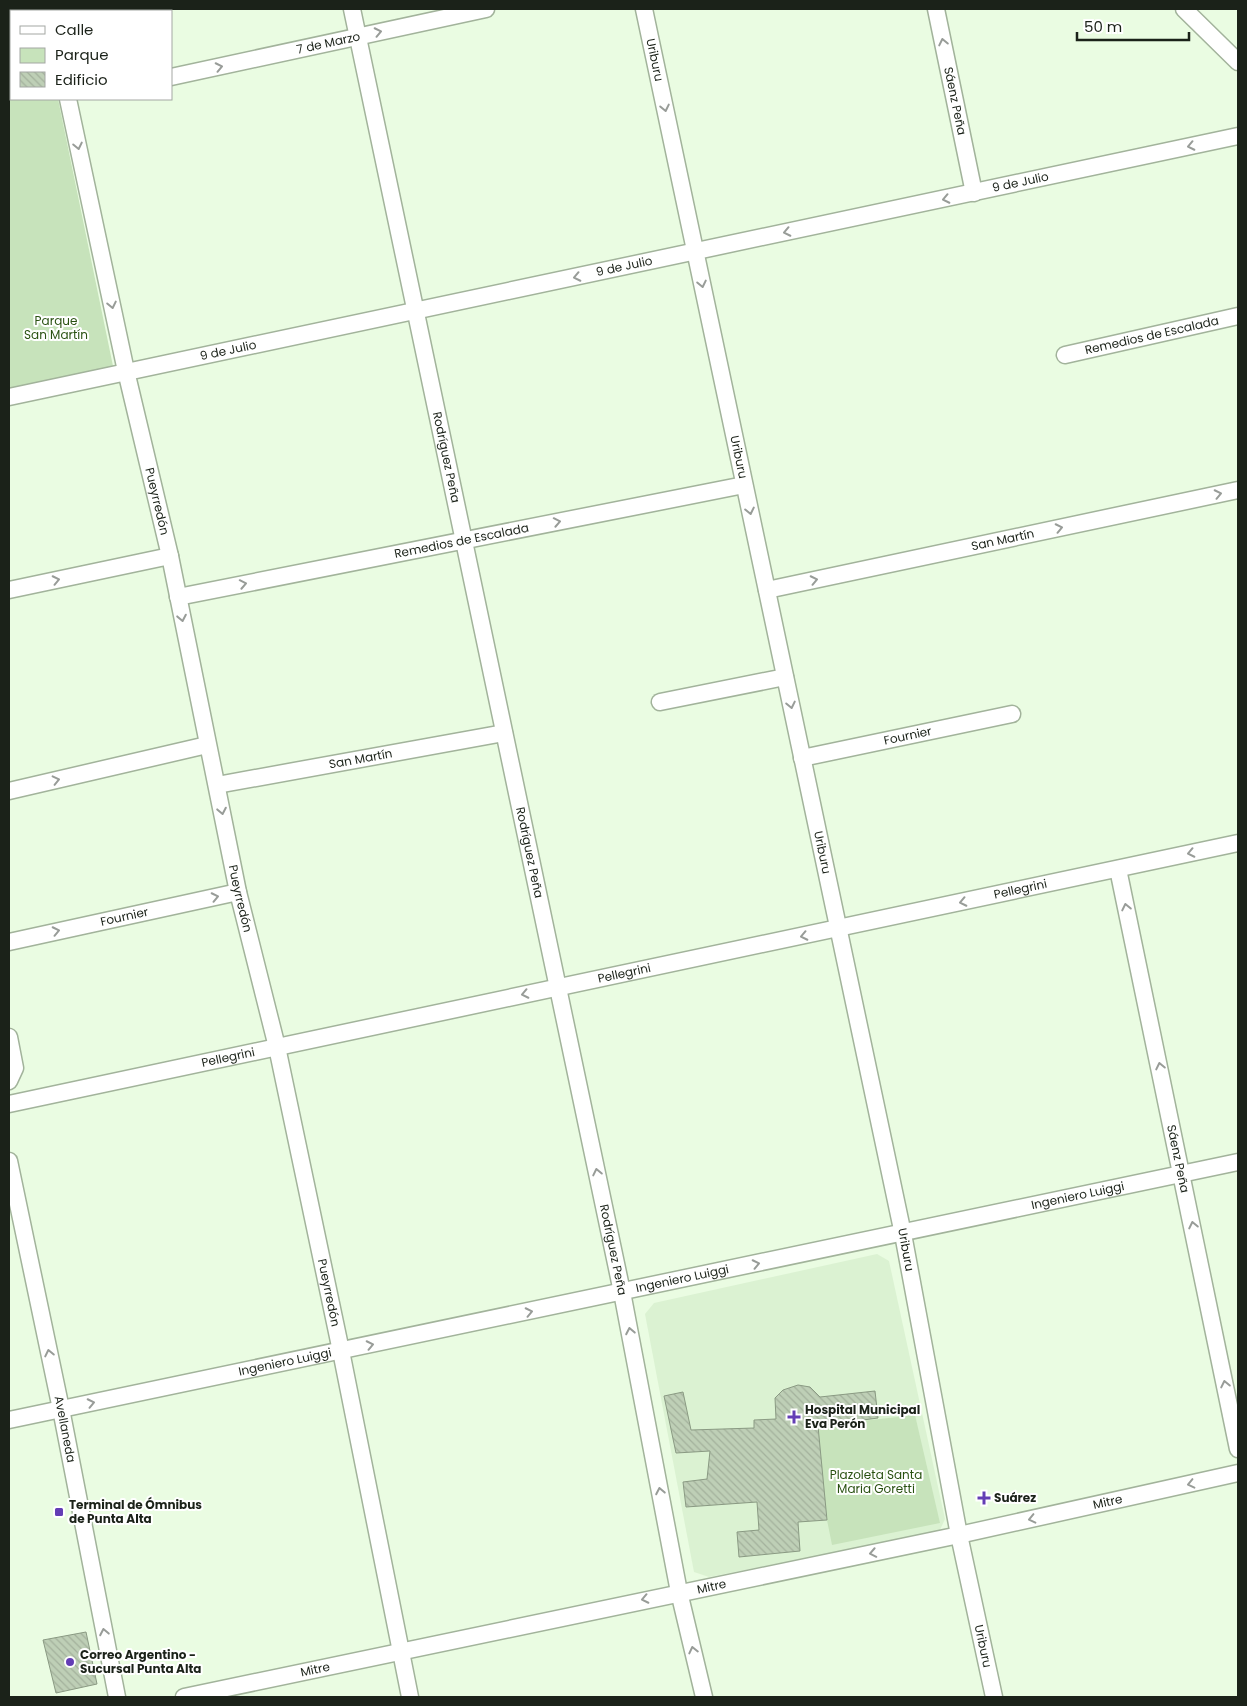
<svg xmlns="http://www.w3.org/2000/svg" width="1247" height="1706" font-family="Poppins,sans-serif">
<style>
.built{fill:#dbf2d2}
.green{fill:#c7e3bb}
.building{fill:url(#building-back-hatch);stroke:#8a9a83}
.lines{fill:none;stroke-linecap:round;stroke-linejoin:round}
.minor-casing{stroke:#a2b39b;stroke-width:19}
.minor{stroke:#fff;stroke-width:16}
.oneway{stroke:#989c98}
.poi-dot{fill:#633db5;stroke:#fff;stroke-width:2}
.labels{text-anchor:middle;stroke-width:4;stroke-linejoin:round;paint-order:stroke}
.street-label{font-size:12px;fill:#1b2219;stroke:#fff}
.park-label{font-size:12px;fill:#295111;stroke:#fff}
.poi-label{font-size:12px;font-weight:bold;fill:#1b2219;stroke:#fff;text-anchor:start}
</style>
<defs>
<pattern id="building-back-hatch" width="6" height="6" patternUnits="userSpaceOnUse" patternTransform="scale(1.25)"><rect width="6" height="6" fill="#becfb6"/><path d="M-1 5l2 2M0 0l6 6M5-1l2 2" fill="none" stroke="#a3b19c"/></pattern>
</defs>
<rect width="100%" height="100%" fill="#eafce2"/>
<path class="built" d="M877 1254 889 1261 945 1519 939 1532 709 1577 694 1572 645 1314 654 1303Z"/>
<g class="green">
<path d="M9 9H39L40 11H11V99H58L113 366 9 393Z"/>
<path d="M915 1415 940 1523 832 1545 827 1520 818 1426Z"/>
</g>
<g class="building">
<path d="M798 1385 810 1387 820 1397 875 1391 878 1418 818 1426 827 1520 798 1522 800 1551 739 1557 737 1532 759 1530 757 1502 686 1507 683 1482 707 1479 710 1451 676 1453 664 1396 683 1392 691 1430 754 1428V1420L776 1419 775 1398 783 1390Z"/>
<path d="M86 1632 97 1684 56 1693 43 1640Z"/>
</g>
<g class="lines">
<g class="minor-casing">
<g id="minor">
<path d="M49 9V11"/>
<path id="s1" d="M352 9 622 1292 679 1592 704 1697"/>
<path id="s2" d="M644 9 903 1234 959 1535 994 1697"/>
<path id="s3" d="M936 9 974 193"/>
<path d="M1184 9 1238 62"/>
<path id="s4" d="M171 77 486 9"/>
<path id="s5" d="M68 99 126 371 170 556 238 892 277 1047 341 1351 410 1697"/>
<path id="s6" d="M1065 355 1238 316"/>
<path id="s7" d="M9 397 1238 136"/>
<path d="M9 590 170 556"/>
<path id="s8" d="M767 590 1238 490"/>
<path id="s9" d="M178 597 744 485"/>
<path d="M660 702 785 677"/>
<path id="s10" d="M802 758 1012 714"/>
<path id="s11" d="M217 785 504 733"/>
<path d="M9 791 207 745"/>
<path id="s12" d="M1118 869 1238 1449"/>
<path id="s13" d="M9 942 238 892"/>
<path d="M9 1037 15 1068 9 1081"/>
<path id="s14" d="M9 1104 1238 843"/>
<path id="s15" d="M9 1161 61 1409 117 1697"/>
<path id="s16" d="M9 1420 1238 1162"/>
<path id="s17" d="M184 1697 959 1535 1238 1473"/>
</g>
</g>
<use href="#minor" class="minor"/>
</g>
<defs><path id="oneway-chevron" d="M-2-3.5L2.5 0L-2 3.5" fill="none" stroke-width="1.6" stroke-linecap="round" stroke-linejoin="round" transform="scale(1.25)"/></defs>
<g class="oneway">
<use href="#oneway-chevron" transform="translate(378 32) rotate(-12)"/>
<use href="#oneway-chevron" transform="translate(943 42) rotate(-102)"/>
<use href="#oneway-chevron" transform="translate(219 67) rotate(-12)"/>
<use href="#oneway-chevron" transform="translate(665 108) rotate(78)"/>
<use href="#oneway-chevron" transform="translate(78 146) rotate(78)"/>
<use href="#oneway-chevron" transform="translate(1191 146) rotate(168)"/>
<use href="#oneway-chevron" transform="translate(946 199) rotate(168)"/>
<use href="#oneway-chevron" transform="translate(787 232) rotate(168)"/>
<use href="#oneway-chevron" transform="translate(577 277) rotate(168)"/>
<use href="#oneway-chevron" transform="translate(702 284) rotate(78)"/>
<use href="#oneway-chevron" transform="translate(112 305) rotate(78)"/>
<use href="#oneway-chevron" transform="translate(1218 494) rotate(-12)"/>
<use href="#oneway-chevron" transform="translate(750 511) rotate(78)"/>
<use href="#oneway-chevron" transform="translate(557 522) rotate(-11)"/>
<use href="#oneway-chevron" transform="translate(1059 528) rotate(-12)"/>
<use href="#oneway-chevron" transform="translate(56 580) rotate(-12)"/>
<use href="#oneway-chevron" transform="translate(814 580) rotate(-12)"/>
<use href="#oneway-chevron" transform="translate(243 584) rotate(-11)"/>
<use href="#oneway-chevron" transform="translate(182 618) rotate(79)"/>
<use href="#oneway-chevron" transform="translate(791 705) rotate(78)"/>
<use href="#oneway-chevron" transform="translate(56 780) rotate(-13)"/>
<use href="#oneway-chevron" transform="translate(222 811) rotate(79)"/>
<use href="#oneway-chevron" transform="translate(1191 853) rotate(168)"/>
<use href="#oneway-chevron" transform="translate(215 897) rotate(-12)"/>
<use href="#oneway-chevron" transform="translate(963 902) rotate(168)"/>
<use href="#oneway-chevron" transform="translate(1126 907) rotate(-102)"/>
<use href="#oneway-chevron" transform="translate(56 931) rotate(-12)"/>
<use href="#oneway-chevron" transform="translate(804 936) rotate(168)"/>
<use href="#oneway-chevron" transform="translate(525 994) rotate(168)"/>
<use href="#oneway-chevron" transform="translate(1160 1066) rotate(-102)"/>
<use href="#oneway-chevron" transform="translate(597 1172) rotate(-102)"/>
<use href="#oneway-chevron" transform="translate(1193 1225) rotate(-102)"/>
<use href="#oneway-chevron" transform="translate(756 1264) rotate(-12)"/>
<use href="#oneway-chevron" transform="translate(529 1312) rotate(-12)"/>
<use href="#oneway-chevron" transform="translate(630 1331) rotate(-101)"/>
<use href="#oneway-chevron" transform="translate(370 1345) rotate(-12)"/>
<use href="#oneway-chevron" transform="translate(49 1353) rotate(-102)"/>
<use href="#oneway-chevron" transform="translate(1225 1384) rotate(-102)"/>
<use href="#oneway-chevron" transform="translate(91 1403) rotate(-12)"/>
<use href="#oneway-chevron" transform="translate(1191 1484) rotate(167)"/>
<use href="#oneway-chevron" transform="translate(660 1491) rotate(-101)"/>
<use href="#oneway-chevron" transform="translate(1032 1519) rotate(167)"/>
<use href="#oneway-chevron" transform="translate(873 1553) rotate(169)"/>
<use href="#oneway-chevron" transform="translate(645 1599) rotate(168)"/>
<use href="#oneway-chevron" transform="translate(104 1632) rotate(-101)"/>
<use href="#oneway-chevron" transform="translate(693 1650) rotate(-103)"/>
</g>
<g class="poi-dot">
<path d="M791.5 1409.5h5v5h5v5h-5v5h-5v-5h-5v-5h5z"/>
<path d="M981.5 1490.5h5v5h5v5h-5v5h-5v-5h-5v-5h5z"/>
<rect x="54" y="1507" width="10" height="10" rx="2.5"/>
<circle cx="70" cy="1662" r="5"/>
</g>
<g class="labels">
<g class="street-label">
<text dy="4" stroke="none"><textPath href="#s4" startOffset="161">7 de Marzo</textPath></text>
<text dy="4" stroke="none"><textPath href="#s2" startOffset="52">Uriburu</textPath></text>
<text dy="4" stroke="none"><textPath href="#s3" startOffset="94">Sáenz Peña</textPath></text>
<text dy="4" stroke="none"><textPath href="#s7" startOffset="1034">9 de Julio</textPath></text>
<text dy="4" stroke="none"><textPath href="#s7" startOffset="629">9 de Julio</textPath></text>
<text dy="4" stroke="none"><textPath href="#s6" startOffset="89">Remedios de Escalada</textPath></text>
<text dy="4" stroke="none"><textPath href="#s7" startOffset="224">9 de Julio</textPath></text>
<text dy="4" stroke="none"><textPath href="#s1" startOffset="458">Rodríguez Peña</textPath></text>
<text dy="4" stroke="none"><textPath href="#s2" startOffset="458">Uriburu</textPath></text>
<text dy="4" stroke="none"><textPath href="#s5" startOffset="412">Pueyrredón</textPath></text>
<text dy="4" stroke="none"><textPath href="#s8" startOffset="241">San Martín</textPath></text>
<text dy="4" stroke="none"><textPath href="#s9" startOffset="289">Remedios de Escalada</textPath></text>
<text dy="4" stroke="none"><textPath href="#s10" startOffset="108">Fournier</textPath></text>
<text dy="4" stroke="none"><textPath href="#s11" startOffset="146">San Martín</textPath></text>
<text dy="4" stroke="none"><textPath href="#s2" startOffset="862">Uriburu</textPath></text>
<text dy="4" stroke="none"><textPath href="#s1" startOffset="862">Rodríguez Peña</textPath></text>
<text dy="4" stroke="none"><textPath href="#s14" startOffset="1034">Pellegrini</textPath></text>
<text dy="4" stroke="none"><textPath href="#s5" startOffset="818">Pueyrredón</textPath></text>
<text dy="4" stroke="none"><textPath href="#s13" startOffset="118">Fournier</textPath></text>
<text dy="4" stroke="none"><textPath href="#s14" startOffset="629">Pellegrini</textPath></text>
<text dy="4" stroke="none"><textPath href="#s14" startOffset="224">Pellegrini</textPath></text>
<text dy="4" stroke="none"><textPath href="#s12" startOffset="296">Sáenz Peña</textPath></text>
<text dy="4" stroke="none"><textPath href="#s16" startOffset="1092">Ingeniero Luiggi</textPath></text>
<text dy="4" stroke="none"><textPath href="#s1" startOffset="1268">Rodríguez Peña</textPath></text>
<text dy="4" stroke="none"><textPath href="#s2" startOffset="1268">Uriburu</textPath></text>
<text dy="4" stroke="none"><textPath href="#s16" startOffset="688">Ingeniero Luiggi</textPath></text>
<text dy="4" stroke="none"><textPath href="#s5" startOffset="1222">Pueyrredón</textPath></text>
<text dy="4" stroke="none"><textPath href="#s16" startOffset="282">Ingeniero Luiggi</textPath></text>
<text dy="4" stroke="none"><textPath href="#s15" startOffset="274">Avellaneda</textPath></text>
<text dy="4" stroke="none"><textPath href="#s17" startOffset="944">Mitre</textPath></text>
<text dy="4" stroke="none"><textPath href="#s17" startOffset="539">Mitre</textPath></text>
<text dy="4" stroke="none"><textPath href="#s2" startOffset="1672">Uriburu</textPath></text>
<text dy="4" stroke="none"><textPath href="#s17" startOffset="134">Mitre</textPath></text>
</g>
<g class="park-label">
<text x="56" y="325">Parque<tspan x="56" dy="14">San Martín</tspan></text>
<text x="876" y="1479">Plazoleta Santa<tspan x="876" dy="14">Maria Goretti</tspan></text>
</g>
<g class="poi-label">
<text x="805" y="1414">Hospital Municipal<tspan x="805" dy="14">Eva Perón</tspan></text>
<text x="994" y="1502">Suárez</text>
<text x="69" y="1509">Terminal de Ómnibus<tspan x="69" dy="14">de Punta Alta</tspan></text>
<text x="80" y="1659">Correo Argentino -<tspan x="80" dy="14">Sucursal Punta Alta</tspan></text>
</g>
</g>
<rect width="1247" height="1706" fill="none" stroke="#1b2219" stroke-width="20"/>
<rect x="10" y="10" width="162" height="90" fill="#ffffff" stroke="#a4a7a3"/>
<rect x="20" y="26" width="25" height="8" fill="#ffffff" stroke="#a4a7a3"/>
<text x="55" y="35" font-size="15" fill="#1b2219">Calle</text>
<rect x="20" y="48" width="25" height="15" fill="#c7e3bb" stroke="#a4a7a3"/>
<text x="55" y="60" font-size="15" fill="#1b2219">Parque</text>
<rect x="20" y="72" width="25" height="15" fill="url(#building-back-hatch)" stroke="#a4a7a3"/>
<text x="55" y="85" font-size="15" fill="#1b2219">Edificio</text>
<path d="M1077 32v8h112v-8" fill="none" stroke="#1b2219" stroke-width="2.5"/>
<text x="1084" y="32" font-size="15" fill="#1b2219" stroke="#ffffff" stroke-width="4" paint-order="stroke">50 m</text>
</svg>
